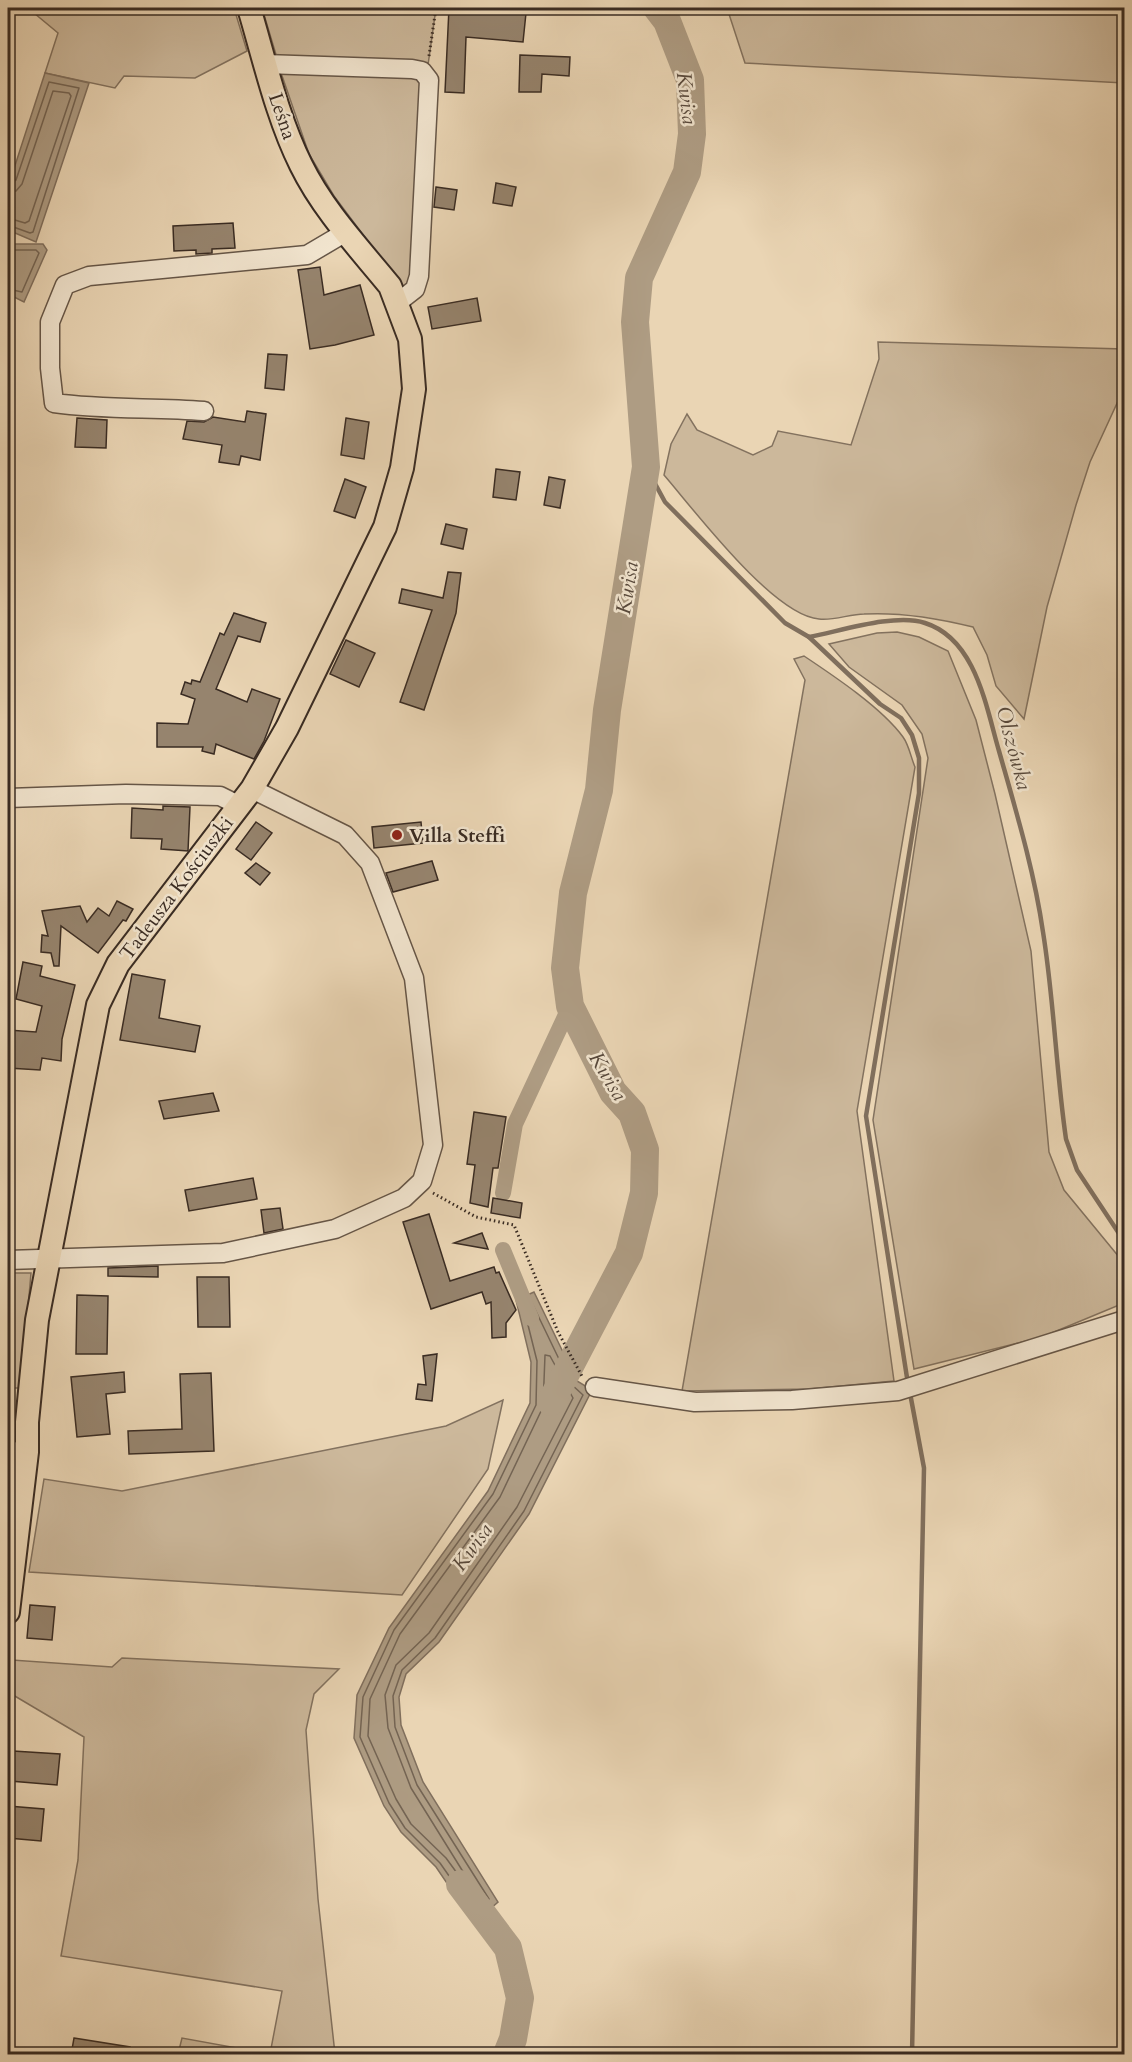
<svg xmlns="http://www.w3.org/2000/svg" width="1132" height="2062" font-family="Cardo,serif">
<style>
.green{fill:#ccb89b;stroke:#83725f;stroke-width:1.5}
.water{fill:#ae9c83;stroke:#806f5d;stroke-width:1.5}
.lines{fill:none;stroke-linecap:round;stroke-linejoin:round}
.shore{stroke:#746453;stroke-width:1.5}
.stream{stroke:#806f5d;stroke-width:4.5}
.canal{stroke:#ae9c83;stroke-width:16}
.river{stroke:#ae9c83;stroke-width:28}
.building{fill:#96846e;stroke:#3a2c23;stroke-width:1.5}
.minor-casing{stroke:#665647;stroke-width:21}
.major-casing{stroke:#3a2c23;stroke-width:26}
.path{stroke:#3a2c23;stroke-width:3;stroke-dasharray:1.5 3;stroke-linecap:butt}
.minor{stroke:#f1e4ce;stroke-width:18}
.major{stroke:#ead5b4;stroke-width:22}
.poi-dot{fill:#8f2418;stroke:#f1e4ce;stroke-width:2}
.labels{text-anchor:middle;stroke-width:5;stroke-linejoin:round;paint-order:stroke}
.street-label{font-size:20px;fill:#3a2c23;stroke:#f1e4ce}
.poi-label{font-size:20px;font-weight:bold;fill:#3a2c23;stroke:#f1e4ce;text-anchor:start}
.water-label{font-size:21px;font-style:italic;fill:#57483b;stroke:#f1e4ce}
</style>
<rect width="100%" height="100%" fill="#ead5b4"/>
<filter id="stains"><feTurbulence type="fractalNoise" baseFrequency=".00333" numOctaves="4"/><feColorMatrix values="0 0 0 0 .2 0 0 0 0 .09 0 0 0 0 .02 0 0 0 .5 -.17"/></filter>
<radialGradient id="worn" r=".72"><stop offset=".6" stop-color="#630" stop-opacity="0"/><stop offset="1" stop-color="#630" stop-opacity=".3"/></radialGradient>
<g class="green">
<path d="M28 8H234L247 51 195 78 124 76 115 88 45 73 58 33Z"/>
<path d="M262 8H436L428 65 277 58Z"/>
<path d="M727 8H1124V83L745 63Z"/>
<path d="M279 67 390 72 423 80 415 279 403 288 334 196 309 154Z"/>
<path d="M878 342 1124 349V388L1090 462 1076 505 1047 607 1024 719 996 686 987 655 973 627C937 618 901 612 864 614 850 614 833 621 819 619 773 615 695 511 664 475L671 444 687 414 697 430 753 455 772 446 778 431 851 445 879 359Z"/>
<path d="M897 632 919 637 948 651 976 720 995 794 1031 951 1049 1152 1064 1190 1124 1263V1303L1042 1337 914 1369 873 1120 928 758 922 734 902 705 849 667 829 644 877 633Z"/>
<path d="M804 656C834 676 882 708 903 737 909 745 911 758 915 767L857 1111 894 1381 809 1389 682 1391 805 680 794 659Z"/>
<path d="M8 1273H31L21 1388H8Z"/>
<path d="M503 1400 488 1469 402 1595 29 1572 44 1479 122 1491 446 1426Z"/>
<path d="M122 1658 339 1669 314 1694 306 1730 318 1899 335 2054H178L182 2038 270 2054 282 1991 61 1956 78 1860 84 1737 8 1692 12 1660 112 1667Z"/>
</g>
<g class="water">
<path d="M45 73 89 83 36 242 8 230V187Z"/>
<path d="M8 244H43L47 250 24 302 8 294Z"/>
<path d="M534 1292 577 1381 592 1390 529 1514 439 1642 406 1674 399 1697 401 1725 423 1782 498 1902 474 1923 436 1867 401 1832 384 1806 354 1738 357 1695 389 1628 488 1491 530 1403 531 1362 516 1300Z"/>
</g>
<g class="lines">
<g class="shore">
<path d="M8 185 16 180 49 82 79 88 33 232 30 233 8 225"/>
<path d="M8 192 16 191 22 184 53 91 69 93 71 96 29 221 25 223 8 218"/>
<path d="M8 250H36L39 253 22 292 8 289"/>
<path d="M531 1301 571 1384 583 1395 524 1511 435 1638 402 1670 393 1696 395 1727 417 1785 489 1899 475 1913 440 1863 405 1828 389 1803 360 1737 363 1697 394 1630 493 1494 536 1405 537 1361 523 1305Z"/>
<path d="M545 1355 550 1356 573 1398 517 1507 429 1633 396 1665 385 1695 388 1728 411 1788 475 1891 473 1895 446 1858 411 1824 396 1799 368 1736 370 1699 400 1634 500 1497 543 1407Z"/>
</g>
<g class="stream">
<path d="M646 467 665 502 785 623 809 637C841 631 895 613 925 623 976 639 986 707 999 751 1016 811 1034 870 1043 932 1054 1000 1056 1070 1066 1139L1077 1170 1124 1241"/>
<path d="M809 637 880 704 901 718 912 735 919 758V793L866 1116 908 1384"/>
<path d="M910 1393 924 1468 912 2054"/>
</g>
<g class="canal">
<path d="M503 1193 515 1124 570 1006"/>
<path d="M503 1250 531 1318"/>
</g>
<g class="river">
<path d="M551 1402 629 1253 644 1193 645 1150 632 1113 613 1092 570 1006 565 968 573 893 599 790 607 710 646 467 635 322 639 278 687 172 692 134 690 80 667 21 657 8"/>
<path d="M460 1884 508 1948 520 1998 513 2039 507 2054"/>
</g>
</g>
<g class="building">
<path d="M449 8 526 13 523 42 466 37 464 93 445 92Z"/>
<path d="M520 55 570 57 569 76 542 74 541 92H519Z"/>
<path d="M496 183 516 187 512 206 493 203Z"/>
<path d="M436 187 457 190 454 210 434 207Z"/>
<path d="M233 223 235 248 212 249V253L196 254V250L174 251 173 226Z"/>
<path d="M320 267 324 295 360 285 374 335 335 345 310 349 298 270Z"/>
<path d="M477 298 481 321 432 329 428 307Z"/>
<path d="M268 354 287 355 284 390 265 388Z"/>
<path d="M247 411 266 414 260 460 241 456 239 465 219 462 222 445 183 439 187 421 204 422 213 417 245 422Z"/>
<path d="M77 418 107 420 106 448 75 447Z"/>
<path d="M346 418 369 422 364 459 341 455Z"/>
<path d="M496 469 520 472 516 500 493 497Z"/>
<path d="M549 477 565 480 560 508 544 505Z"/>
<path d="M345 479 366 487 355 518 334 511Z"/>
<path d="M446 524 467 529 463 549 441 544Z"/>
<path d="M448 572 461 573 456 613 424 710 400 702 432 610 399 603 402 589 443 598Z"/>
<path d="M234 613 266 623 260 642 238 636 216 689 247 702 252 689 280 699 264 741 254 759 216 744 214 754 202 751 203 747H157V723L188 724 195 699 181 694 185 682 191 684 192 680 200 682 220 633 224 635Z"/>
<path d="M346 640 375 653 359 687 330 674Z"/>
<path d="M163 806 190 807 188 851 161 849 162 839 131 838 132 808 163 810Z"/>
<path d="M256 822 272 833 251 860 236 849Z"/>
<path d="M421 822 423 843 374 848 372 827Z"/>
<path d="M432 861 438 880 393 892 386 873Z"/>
<path d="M256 863 270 873 260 885 245 873Z"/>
<path d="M117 901 133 909 126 921 123 920 98 953 61 926 59 966H54L51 953 41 952 42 935 48 936 42 911 80 906 87 922 98 908 109 916Z"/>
<path d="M23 962 42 966 40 976 75 985 62 1039 61 1061 42 1058 40 1070 8 1068V1030L36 1032 42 1006 16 999Z"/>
<path d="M132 974 165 980 159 1018 200 1026 195 1052 120 1040Z"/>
<path d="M213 1093 219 1111 164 1119 159 1101Z"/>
<path d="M474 1112 506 1117 498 1168H493L488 1207 470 1203 475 1165 467 1164Z"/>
<path d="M253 1178 257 1199 189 1211 185 1190Z"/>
<path d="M493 1198 522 1203 520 1218 491 1213Z"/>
<path d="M280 1208 283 1229 264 1233 261 1210Z"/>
<path d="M429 1214 450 1281 494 1267 496 1273 499 1272 516 1310 506 1323V1337L492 1338 491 1302 486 1304 482 1292 431 1309 403 1222Z"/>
<path d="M482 1233 488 1249 454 1243Z"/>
<path d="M158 1266V1277L108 1276V1268Z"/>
<path d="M197 1277H229L230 1327H198Z"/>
<path d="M77 1295 108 1296 107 1354H76Z"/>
<path d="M437 1354 432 1401 416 1399 418 1384 426 1385 423 1356Z"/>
<path d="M124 1372 125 1392 106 1394 110 1434 77 1437 71 1377Z"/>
<path d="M211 1373 214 1451 129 1454 128 1431 182 1429 180 1374Z"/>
<path d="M30 1605 55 1607 52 1640 27 1638Z"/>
<path d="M13 1751 60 1754 57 1785 10 1781Z"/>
<path d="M8 1806 44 1809 41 1841 8 1838Z"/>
<path d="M74 2038 130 2047 129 2055H71Z"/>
</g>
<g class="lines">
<g class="minor-casing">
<g id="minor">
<path d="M265 64 412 69 422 71 429 80 419 276 415 289 397 303"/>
<path d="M204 411C154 407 104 410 54 403L50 368V322L65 285 89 276 307 255 346 232"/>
<path d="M8 798 126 794 220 796 240 806"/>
<path d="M8 1260 223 1253 335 1229 404 1198 422 1181 433 1145 414 978 370 863 345 835 252 789"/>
<path d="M595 1387 695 1402 792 1400 898 1391 1124 1320"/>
<path d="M8 1451 27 1452"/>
</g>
</g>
<g class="major-casing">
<path id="major" d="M8 1612 27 1452V1422L37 1320 98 1005 118 964 252 789 287 728 385 527 402 468 414 389 410 339 390 286C359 248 323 210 301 165 277 117 264 58 249 8"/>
</g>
<g class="path">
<path d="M429 56 436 8"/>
<path d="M433 1193 476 1217 514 1225 558 1332 583 1378"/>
</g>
<use href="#minor" class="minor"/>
<use href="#major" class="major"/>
</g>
<circle class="poi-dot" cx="397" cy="835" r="6"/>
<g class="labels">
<g class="street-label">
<text transform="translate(283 116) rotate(71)" y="7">Leśna</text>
<text transform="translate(176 888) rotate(-53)" y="7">Tadeusza Kościuszki</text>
</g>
<g class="poi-label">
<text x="409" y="842">Villa Steffi</text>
</g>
<g class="water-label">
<text transform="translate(687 98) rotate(83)" y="7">Kwisa</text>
<text transform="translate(627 588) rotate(-81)" y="7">Kwisa</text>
<text transform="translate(1014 748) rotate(75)" y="7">Olszówka</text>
<text transform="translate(608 1076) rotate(59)" y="7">Kwisa</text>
<text transform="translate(472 1547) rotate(-54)" y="7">Kwisa</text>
</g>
</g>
<rect width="1132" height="2062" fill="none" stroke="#ead5b4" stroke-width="30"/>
<rect x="9" y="9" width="1114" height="2044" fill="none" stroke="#3a2c23" stroke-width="3"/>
<rect x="15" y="15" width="1102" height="2032" fill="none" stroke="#3a2c23" stroke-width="1.5"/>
<rect width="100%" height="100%" filter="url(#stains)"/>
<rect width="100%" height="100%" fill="url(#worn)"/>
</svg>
